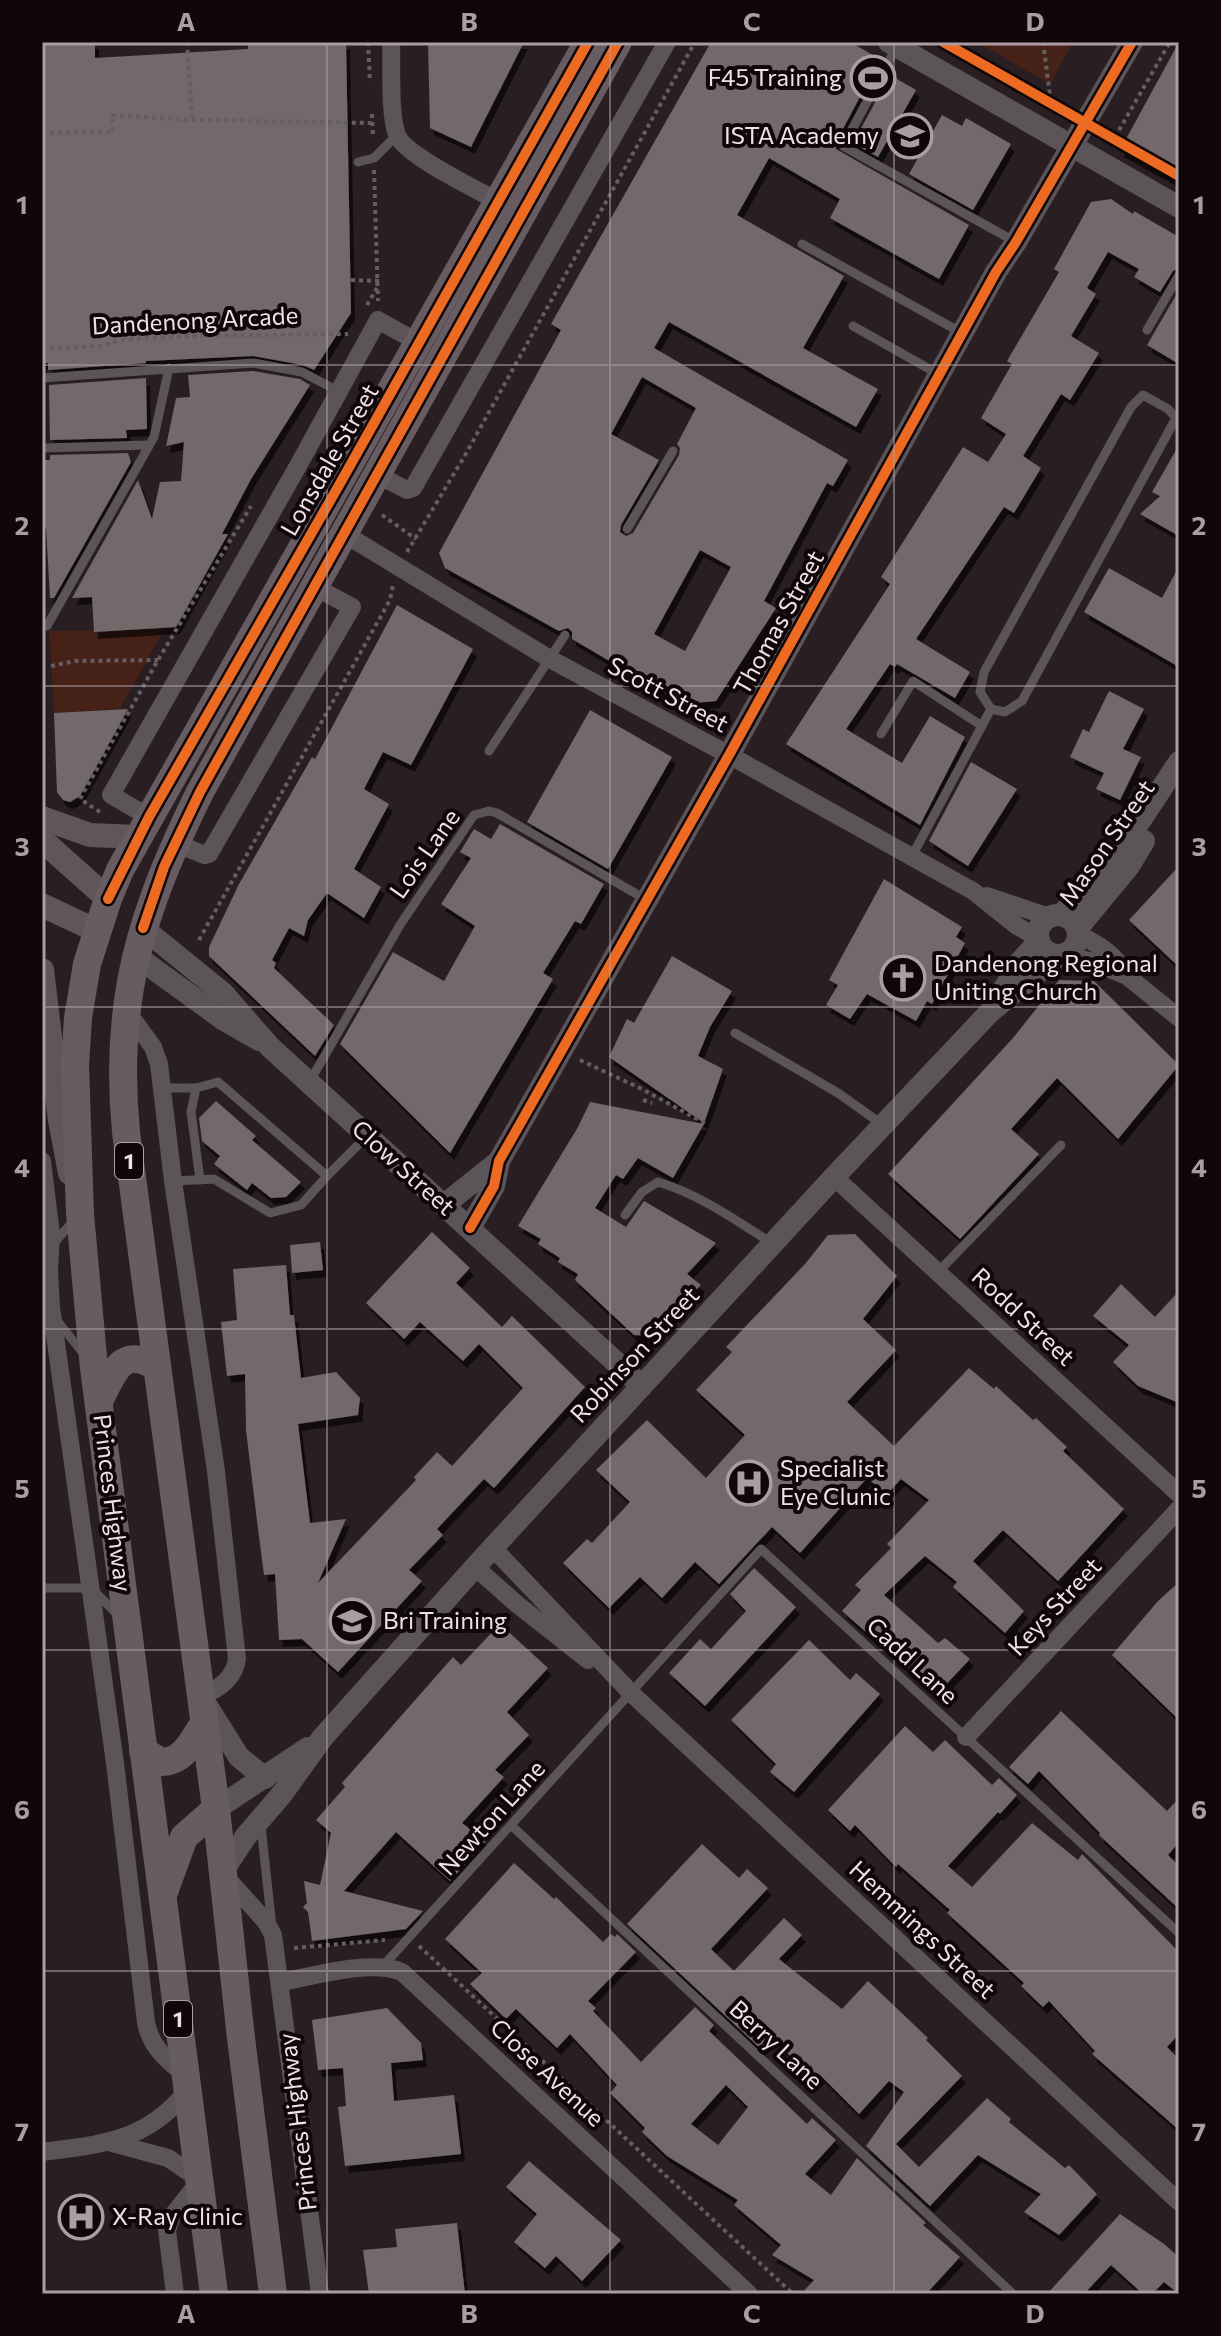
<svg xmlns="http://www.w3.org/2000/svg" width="1221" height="2336" font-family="Commissioner,sans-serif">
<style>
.green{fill:#462118}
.building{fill:#73686b;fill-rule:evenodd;filter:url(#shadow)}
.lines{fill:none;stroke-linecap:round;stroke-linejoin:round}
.path{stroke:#645e61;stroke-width:4;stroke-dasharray:4 4;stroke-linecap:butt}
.service{stroke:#5b5458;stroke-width:9}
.minor{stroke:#5b5458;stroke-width:18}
.tertiary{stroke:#5b5458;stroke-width:22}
.secondary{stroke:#5f565b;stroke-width:24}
.trunk{stroke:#665c62;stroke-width:28}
.cycleway-casing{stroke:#10070a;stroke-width:15}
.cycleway{stroke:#ed6a23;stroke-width:10}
.grid{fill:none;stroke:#ab9da1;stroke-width:2;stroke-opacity:0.55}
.labels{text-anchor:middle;stroke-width:8;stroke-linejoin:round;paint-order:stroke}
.shield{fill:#10070a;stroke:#aea0a4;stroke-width:2}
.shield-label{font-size:22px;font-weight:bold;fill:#f1e1e6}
.poi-label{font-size:24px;fill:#f1e1e6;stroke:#10070a;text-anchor:start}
.street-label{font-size:24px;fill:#f1e1e6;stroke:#10070a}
.neatline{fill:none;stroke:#ab9da1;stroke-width:3}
.grid-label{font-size:26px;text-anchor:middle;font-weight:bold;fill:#ab9da1}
</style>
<defs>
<filter id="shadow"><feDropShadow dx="4" dy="7" stdDeviation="0" flood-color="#0009"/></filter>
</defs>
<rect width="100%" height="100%" fill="#291e22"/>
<g class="green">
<path d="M977 42H1073L1050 84Z"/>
<path d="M165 628 120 709 54 713 49 631Z"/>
</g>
<g class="building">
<path d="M42 42H95V58L248 49V42H346L351 313 314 370 303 365 253 356 146 361V363L48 370V363H42Z"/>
<path d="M428 42H524L471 147 430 128Z"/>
<path d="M711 42H850L880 59 836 142V149L969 225 939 279 830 218 840 199 769 158 745 201 737 215 844 276 803 348 878 389 856 427 669 322 654 348 848 460 833 486 827 483 764 601 776 608 716 701 683 704 572 639V632L568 628 559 631 445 568 439 553 561 330 551 324ZM642 377 696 408 677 444 680 448 679 455 633 533 626 536 620 532 621 525 659 460 611 434ZM700 550 731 567 685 651 654 634Z"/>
<path d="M1179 42V183L1120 150Z"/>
<path d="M890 75 916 90 878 157 853 143Z"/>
<path d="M942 115 962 126 966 118 1011 144 973 210 909 174Z"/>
<path d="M1111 199 1133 214 1134 211 1179 237V268L1173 271 1160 292 1134 277 1139 269 1108 252 1087 288 1096 294 1071 336 1099 353 1070 400 1061 394 1023 456 1041 468 1014 513 1004 507 916 639 970 672 955 698 897 664 895 667 890 664 846 729 902 763 930 716 965 737 920 825 786 744 890 584 881 577 963 447 988 462 1006 434 981 418 1012 364 1007 361 1059 272 1054 269 1091 202Z"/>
<path d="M1179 290V364L1147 345Z"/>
<path d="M253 371 300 379 310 385 251 479 222 534H228L176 627 94 632 92 597 72 598 138 480 152 519 160 482 181 481 184 442 166 446 176 398 190 397 188 375Z"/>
<path d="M146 378 147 429 126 430 127 438 50 440 49 385Z"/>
<path d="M1179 445V536L1140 514 1160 496 1152 492Z"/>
<path d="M128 453 131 462 54 598H50L46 527H43L42 460H50V455Z"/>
<path d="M1179 566V667L1084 612 1109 568 1162 598Z"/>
<path d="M397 605 473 649 411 765 383 752 364 789 389 804 354 869 381 887 364 918 327 893 308 920 304 936 289 928 272 960 276 963 274 968 334 1025 315 1056 209 956V947L239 884 312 757 315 759Z"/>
<path d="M1109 691 1144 709 1123 749 1141 757 1120 800 1096 789 1104 773 1070 757 1083 729 1089 732Z"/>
<path d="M128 709 80 796 70 802 63 800 57 792 54 713Z"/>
<path d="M590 710 672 757 608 869 527 822Z"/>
<path d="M971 762 1017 789 968 866 929 841Z"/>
<path d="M500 824 604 884 581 924 575 921 543 973 553 979 450 1153 340 1044 393 952 444 981 475 926 441 904 471 858 460 852 474 829 491 839Z"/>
<path d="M1179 866V967L1129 920Z"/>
<path d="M884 879 962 927 956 937 965 943 932 1004 927 1001 916 1021 867 994 850 1019 826 1005 838 985 829 980Z"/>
<path d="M672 956 732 991 710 1027 698 1056 723 1069 704 1123 609 1057 627 1019 634 1023Z"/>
<path d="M1059 980 1094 981 1179 1065 1118 1139 1057 1078 1011 1129 1039 1154 960 1239 888 1174 1013 1038Z"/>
<path d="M216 1101 256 1136 252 1140 301 1182 286 1197 271 1198 252 1183 247 1190 214 1164 220 1156 202 1141 199 1118Z"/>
<path d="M590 1102 704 1124 673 1178 638 1158 623 1179 616 1175 595 1208 626 1227 644 1201 716 1243 687 1274 701 1285 652 1336 634 1335 575 1280 578 1274 558 1262 560 1258 538 1244 541 1239 518 1226 578 1127Z"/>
<path d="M432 1232 470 1268 456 1283 502 1327 512 1316 585 1387 494 1488 484 1479 437 1529 443 1535 409 1570 422 1581 338 1672 302 1639 279 1640 275 1574 264 1575 258 1529 246 1430 245 1374 227 1376 221 1322 237 1320 233 1269 286 1265 290 1315H294L301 1378 336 1372 360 1398 358 1415 298 1424 310 1523 346 1519 318 1583 416 1480 414 1477 437 1452 452 1466 523 1388 479 1344 463 1361 420 1322 404 1339 366 1303Z"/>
<path d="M855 1234 897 1276 863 1319 896 1350 847 1402 894 1446 969 1368 994 1389 996 1386 1033 1420 1036 1418 1067 1447 1063 1451 1124 1509 1058 1581 1003 1530 973 1561 1024 1611 1005 1633 953 1587 957 1582 925 1556 884 1595 938 1643 945 1638 970 1659 937 1694 842 1611 861 1590 855 1585 891 1548 887 1544 929 1500 901 1479 887 1494 867 1478 800 1553 772 1527 719 1584 695 1562 662 1598 640 1577 609 1608 563 1563 587 1539 592 1543 630 1502 596 1470 647 1420 706 1478 745 1435 696 1390 732 1352 726 1347 805 1264 828 1235Z"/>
<path d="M320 1242 323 1270 292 1273 290 1245Z"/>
<path d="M1121 1284 1155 1317 1179 1291V1403L1138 1386 1113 1362 1129 1345 1093 1316Z"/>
<path d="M754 1568 796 1607 705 1706 669 1673 700 1639 711 1649 746 1611 730 1594Z"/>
<path d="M1179 1582V1720L1112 1655 1158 1601Z"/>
<path d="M500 1624 548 1668 507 1712 529 1735 495 1770 504 1777 462 1823 486 1841 450 1881 396 1832 344 1891 423 1911 406 1929 312 1941 308 1912 303 1907 307 1903 304 1881 320 1885 331 1833 316 1820 345 1787 342 1783 453 1657 461 1665Z"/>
<path d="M809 1640 850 1680 856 1673 880 1694 794 1792 770 1772 776 1764 731 1720Z"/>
<path d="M1061 1711 1167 1811 1179 1798V1842L1168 1855 1179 1866V1909L1099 1835 1100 1833 1039 1771 1028 1784 1009 1767Z"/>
<path d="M905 1726 933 1752 945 1740 992 1785 999 1778 1017 1795 1000 1814 998 1812 948 1866 972 1887 1032 1823 1078 1860 1082 1854 1179 1952V2034L1167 2047 1179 2059V2130L1092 2054 1095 2051 1049 2001 1043 2007 1021 1986 1024 1983 947 1913 950 1910 898 1864 896 1867 855 1825 850 1831 828 1810Z"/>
<path d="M702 1844 739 1878 747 1869 768 1888 711 1949 734 1971 784 1918 802 1935 779 1959 842 2009 868 1981 928 2038 926 2040 962 2076 896 2144 919 2167 987 2098 1011 2119 1009 2122 1065 2168 1069 2165 1097 2194 1059 2235 1024 2212 1041 2194 978 2155 930 2206 866 2146 904 2092 889 2081 859 2114 821 2076 812 2085 788 2069 795 2061 773 2038 761 2049 627 1924Z"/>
<path d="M514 1863 554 1899 556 1897 603 1942 611 1934 615 1937 617 1934 636 1952 588 2001 596 2008 593 2011 641 2062 695 2007 714 2025 709 2031 807 2124 812 2118 836 2140 805 2174 831 2195 857 2158 926 2223 923 2225 960 2257 926 2294H801L814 2280 772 2255 781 2245 734 2205 738 2200 667 2156 642 2132 645 2128 610 2093 617 2085 570 2034 557 2048 516 2009 506 2019 470 1984 482 1973 445 1939ZM726 2085 748 2107 718 2145 691 2124Z"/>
<path d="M387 2008 421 2043 423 2060 391 2063 394 2101 454 2095 461 2154 345 2166 338 2107 346 2106 343 2068 318 2070 312 2020Z"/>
<path d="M529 2161 621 2240 582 2281 556 2256 545 2268 514 2242 537 2214 506 2187Z"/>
<path d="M1120 2214 1164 2244 1179 2257V2294L1164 2282 1152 2294H1143L1111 2265 1084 2294H1047Z"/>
<path d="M457 2223 465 2294H369L363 2250 397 2247 395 2229Z"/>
</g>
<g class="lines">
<g class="path">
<path d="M187 42 192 119"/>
<path d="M368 42 370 82"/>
<path d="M1043 42 1051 103"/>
<path d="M372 114 373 138"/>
<path d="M42 133 113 132 112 115 192 120 372 123"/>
<path d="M1111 144 1170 42"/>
<path d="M374 170 378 301"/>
<path d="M351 280 379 281"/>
<path d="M367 305 377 288"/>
<path d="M42 349 102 346 120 340 191 336 348 334"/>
<path d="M382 515 416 539"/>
<path d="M407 552 464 457 695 42"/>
<path d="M51 666 75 661 158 660"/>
<path d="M100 812 80 799 158 660 251 506"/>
<path d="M199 940 390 600 393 585"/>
<path d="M580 1060 644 1090 708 1125"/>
<path d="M643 1100 652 1103"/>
<path d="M419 1946 793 2294"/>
<path d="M294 1948 385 1940"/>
</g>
<g class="service">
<path d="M897 46 843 146 1014 241"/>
<path d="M358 162 374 158 397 135"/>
<path d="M802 244 960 332"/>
<path d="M853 326 940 375"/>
<path d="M1147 330 1179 275"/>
<path d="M42 378 253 363 302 372 338 391"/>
<path d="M1143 395 1168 409 1176 418 1022 701 1005 712 991 709 980 692 984 672 1131 407Z"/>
<path d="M42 448 149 445"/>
<path d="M627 529 673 451"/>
<path d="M47 626 154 437 169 368"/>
<path d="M881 734 913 681 982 726"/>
<path d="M489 751 565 635"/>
<path d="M912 856 991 709"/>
<path d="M735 1033 838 1093 883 1125"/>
<path d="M310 1081 400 925 474 815 489 811 497 813 645 899"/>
<path d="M163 1088H196L218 1082 327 1176 366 1137"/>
<path d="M196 1088 191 1112 200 1180"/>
<path d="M173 1181 214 1179 270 1213 301 1205 327 1176"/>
<path d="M625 1215 642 1192 658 1182C699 1194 737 1221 773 1244"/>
<path d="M54 1243 76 1218"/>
<path d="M939 1271 1061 1145"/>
<path d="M55 1318 83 1353"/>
<path d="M42 1588H91L117 1614"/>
<path d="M261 1826 272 1927"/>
<path d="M512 1826 1013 2294"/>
<path d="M382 1967 761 1549 1179 1933"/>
</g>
<g class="minor">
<path d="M391 42C392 67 389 113 397 135 405 156 482 192 505 205"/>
<path d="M376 474 407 490 413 488 667 42"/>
<path d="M343 533 550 659 729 755 973 891 1017 926 1038 938"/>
<path d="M149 817 111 795 298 466 378 320 419 343"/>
<path d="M171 850 187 848 205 855 209 854 352 607 313 586"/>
<path d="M987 896 1049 917"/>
<path d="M1078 934C1098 944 1115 954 1125 973"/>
<path d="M1063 955 1090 961 1127 976 1179 1018"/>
<path d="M126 1010 153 1047 159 1064 173 1181 216 1471 237 1659C234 1679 218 1690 200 1696"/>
<path d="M42 1161 51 1234 49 1271 51 1307 115 1763 146 2022C150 2046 167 2061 186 2075"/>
<path d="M834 1177 1179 1494"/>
<path d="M493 1548 632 1694 1179 2202"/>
<path d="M475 1567 518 1605 588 1660"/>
<path d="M966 1737 1179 1509"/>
<path d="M224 1875 266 1922 273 1935 320 2294"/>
<path d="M281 1982C314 1976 371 1959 402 1972L749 2294"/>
<path d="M112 2143 168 2158 199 2179"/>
<path d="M42 2152C102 2144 146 2142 187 2091"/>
<path d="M175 2294 167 2230 172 2216 199 2182"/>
</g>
<g class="tertiary">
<path d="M889 42 1179 207"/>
<path d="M1061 915 1119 853 1179 762"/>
<circle cx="1058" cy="935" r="20"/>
<path d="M143 928 223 993 270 1047 642 1386"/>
<path d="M1077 929 1129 866 1144 841"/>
<path d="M136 956 224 1020 259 1040"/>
<path d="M999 997 1020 962 1039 941"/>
<path d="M444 1205 499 1161"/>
<path d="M470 1228 494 1186 499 1161 729 755 996 272 1016 242 1132 42"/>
<path d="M202 1698 239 1757 265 1778"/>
<path d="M216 1809 308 1748"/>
<path d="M223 1871 246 1836 282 1794 323 1737 475 1567 834 1177 990 1012 1059 955"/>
</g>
<g class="secondary">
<path d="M42 818 90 835 138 837"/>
<path d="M42 840 108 899"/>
<path d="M42 905 97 931"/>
<path d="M42 970 60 1120 70 1173"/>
</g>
<g class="trunk">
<path d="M99 1401C114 1373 120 1345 157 1367"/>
<path d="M143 1751 161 1762C184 1762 193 1740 204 1723"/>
<path d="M164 1892 184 1837 216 1809"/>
<path d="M214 2294 94 1368 80 1214 75 1065 78 1018 87 964 108 899 120 870 588 42"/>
<path d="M273 2294 241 2038 216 1809 126 1132C113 999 142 910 200 792L618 42"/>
</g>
<g class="cycleway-casing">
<g id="cycleway">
<path d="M943 42 1179 176"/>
<path d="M108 899 149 817 338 487 588 42"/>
<path d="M143 928 164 867 200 792 618 42"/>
<path d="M470 1228 494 1186 499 1161 729 755 996 272 1016 242 1132 42"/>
</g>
</g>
<use href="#cycleway" class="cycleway"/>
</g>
<path class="grid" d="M327 42V2294M610 42V2294M894 42V2294M42 365H1179M42 686H1179M42 1007H1179M42 1329H1179M42 1650H1179M42 1971H1179"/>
<defs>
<g id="stadium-ring" transform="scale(2.3)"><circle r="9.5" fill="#10070a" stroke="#ab9da1" stroke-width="1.5"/><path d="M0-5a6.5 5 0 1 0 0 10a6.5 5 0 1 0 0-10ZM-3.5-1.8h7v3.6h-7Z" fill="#ab9da1"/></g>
<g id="university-ring" transform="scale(2.3)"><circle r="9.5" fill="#10070a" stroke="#ab9da1" stroke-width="1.5"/><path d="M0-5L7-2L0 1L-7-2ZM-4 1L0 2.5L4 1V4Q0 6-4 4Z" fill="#ab9da1"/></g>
<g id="church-ring" transform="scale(2.3)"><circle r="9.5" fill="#10070a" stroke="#ab9da1" stroke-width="1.5"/><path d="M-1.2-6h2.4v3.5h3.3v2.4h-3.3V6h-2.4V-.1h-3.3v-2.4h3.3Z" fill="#ab9da1"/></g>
<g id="hospital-ring" transform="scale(2.3)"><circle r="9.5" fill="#10070a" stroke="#ab9da1" stroke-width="1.5"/><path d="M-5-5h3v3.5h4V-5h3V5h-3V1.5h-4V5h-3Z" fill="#ab9da1"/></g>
</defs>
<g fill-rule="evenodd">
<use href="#stadium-ring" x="873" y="78"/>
<use href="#university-ring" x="910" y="136"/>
<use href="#church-ring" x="903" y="978"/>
<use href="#hospital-ring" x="749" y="1483"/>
<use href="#university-ring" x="352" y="1621"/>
<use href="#hospital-ring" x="81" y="2217"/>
</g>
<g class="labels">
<g class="shield">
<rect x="115" y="1143" width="28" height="36" rx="6"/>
<rect x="164" y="2001" width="28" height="36" rx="6"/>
</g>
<g class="shield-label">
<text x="129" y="1169">1</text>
<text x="178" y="2027">1</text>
</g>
<g class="poi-label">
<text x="842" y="86" text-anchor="end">F45 Training</text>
<text x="879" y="144" text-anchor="end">ISTA Academy</text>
<text x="934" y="972">Dandenong Regional<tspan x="934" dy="28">Uniting Church</tspan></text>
<text x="780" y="1477">Specialist<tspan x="780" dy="28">Eye Clunic</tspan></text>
<text x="383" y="1629">Bri Training</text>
<text x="112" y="2225">X-Ray Clinic</text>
</g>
<g class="street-label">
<text transform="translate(195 321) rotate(-3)" y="8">Dandenong Arcade</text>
<text transform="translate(330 460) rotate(-60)" y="8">Lonsdale Street</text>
<text transform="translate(779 623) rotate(-61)" y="8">Thomas Street</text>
<text transform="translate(668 695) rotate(28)" y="8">Scott Street</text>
<text transform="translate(1107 843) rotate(-55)" y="8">Mason Street</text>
<text transform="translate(425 854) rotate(-55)" y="8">Lois Lane</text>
<text transform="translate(403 1168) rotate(42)" y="8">Clow Street</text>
<text transform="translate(1023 1317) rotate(43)" y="8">Rodd Street</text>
<text transform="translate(635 1355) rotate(-47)" y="8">Robinson Street</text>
<text transform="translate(112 1503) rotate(83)" y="8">Princes Highway</text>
<text transform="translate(1055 1607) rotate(-47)" y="8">Keys Street</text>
<text transform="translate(912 1661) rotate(43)" y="8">Cadd Lane</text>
<text transform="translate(492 1818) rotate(-48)" y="8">Newton Lane</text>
<text transform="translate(922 1930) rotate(43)" y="8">Hemmings Street</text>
<text transform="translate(776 2045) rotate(43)" y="8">Berry Lane</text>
<text transform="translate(547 2073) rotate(43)" y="8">Close Avenue</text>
<text transform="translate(298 2122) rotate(-97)" y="8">Princes Highway</text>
</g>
</g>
<rect width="1221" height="2336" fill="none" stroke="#10070a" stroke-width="88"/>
<rect x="44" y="44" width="1133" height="2248" class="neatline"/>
<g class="grid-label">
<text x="186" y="31">A</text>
<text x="469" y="31">B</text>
<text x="752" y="31">C</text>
<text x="1035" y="31">D</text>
<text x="22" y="214">1</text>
<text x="1199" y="214">1</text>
<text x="22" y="535">2</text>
<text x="1199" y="535">2</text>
<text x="22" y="856">3</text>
<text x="1199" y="856">3</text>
<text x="22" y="1177">4</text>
<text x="1199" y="1177">4</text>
<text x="22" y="1498">5</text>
<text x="1199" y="1498">5</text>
<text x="22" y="1819">6</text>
<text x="1199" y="1819">6</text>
<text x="22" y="2141">7</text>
<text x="1199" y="2141">7</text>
<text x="186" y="2323">A</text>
<text x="469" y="2323">B</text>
<text x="752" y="2323">C</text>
<text x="1035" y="2323">D</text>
</g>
</svg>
